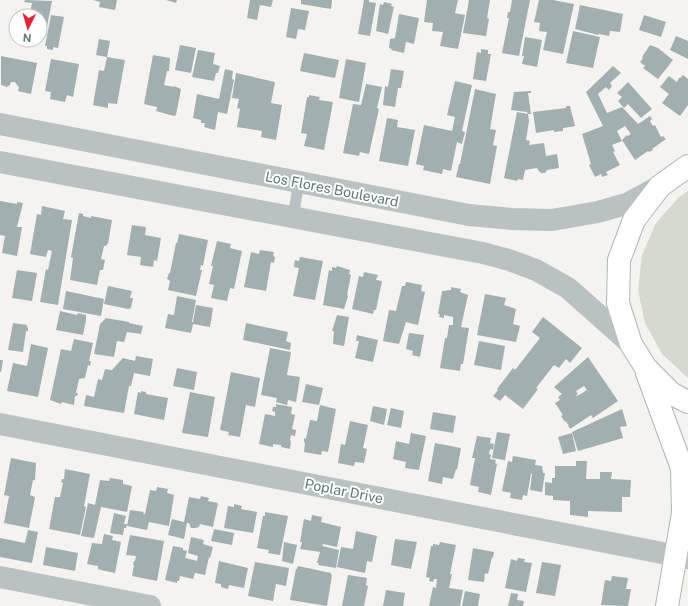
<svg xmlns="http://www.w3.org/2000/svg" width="688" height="606" font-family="'Public Sans',sans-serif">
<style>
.green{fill:#d6d9cf}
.building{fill:#a1afb0;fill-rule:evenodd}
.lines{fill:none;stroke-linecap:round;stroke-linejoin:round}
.secondary-casing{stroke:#adb6b7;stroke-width:24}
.service{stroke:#bac1c2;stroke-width:11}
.minor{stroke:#bac1c2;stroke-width:22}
.tertiary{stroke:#bac1c2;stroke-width:22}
.secondary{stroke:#fff;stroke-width:22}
.labels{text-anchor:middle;stroke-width:4;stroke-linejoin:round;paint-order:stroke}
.street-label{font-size:14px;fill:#5f787a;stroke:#fff}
</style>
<rect width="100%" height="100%" fill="#f4f3f0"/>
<path class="green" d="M688 191V378L662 354 645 323 638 290 642 255 656 223 679 197Z"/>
<g class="building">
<path d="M25 0 52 1 45 37 40 36V16H34V13H30L32 3 24 2Z"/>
<path d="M93 0H117L115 10 99 7 100 2Z"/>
<path d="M166 0H177L176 3Z"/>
<path d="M250 0H273L271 7 260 5 257 20 247 18Z"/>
<path d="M301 0H332L331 9 301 4Z"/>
<path d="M364 0H369V2L376 3 370 36 358 34Z"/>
<path d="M427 0H458L455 13 465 15 458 49 440 46 443 32 432 31 433 23 424 22Z"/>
<path d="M469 0H490L487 18 489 19 486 36 463 33Z"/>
<path d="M512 0H530L519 56 502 53 509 18H507L508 12H510Z"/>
<path d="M539 0H553L574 4 563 54 543 50 547 32 539 31 540 23 534 22Z"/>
<path d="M384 2 392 4 391 6 394 7 388 34 376 31 380 4 383 5Z"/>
<path d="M580 5 623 14 620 32 610 31 609 36 599 34 598 35 575 29Z"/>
<path d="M291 8 309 11 305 30 298 29 296 39 286 37Z"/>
<path d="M399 14 419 18 414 44 406 42 404 53 391 50 392 49 389 48 390 39 395 38Z"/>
<path d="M51 15 64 17 58 48 53 47V50L47 49V46H45Z"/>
<path d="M644 15 666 22 661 37 639 30Z"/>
<path d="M573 31 600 37 593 68 566 63Z"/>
<path d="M676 36 688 41V59L670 50Z"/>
<path d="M525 37 542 40 537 67 522 64 524 56H522Z"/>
<path d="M99 39 110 41 107 57 125 60 117 104 108 103V108L93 105 99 70 104 71 107 57 96 55Z"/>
<path d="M180 45 196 48 191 73 175 70Z"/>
<path d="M650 45 658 48 673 60 658 79 643 68 645 66 640 62 643 58 642 57Z"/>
<path d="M481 49 488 50V54H491L486 81 473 79 477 52 481 53Z"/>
<path d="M198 50 215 53 213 64 220 66 218 73H216L214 81 192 77Z"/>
<path d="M304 53 339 60 335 78 300 71Z"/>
<path d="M153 55 170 58 169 71H167L164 85 174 87V86L181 89 176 115 174 116 156 111 157 107 144 104Z"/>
<path d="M1 56 37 63 31 94 18 91 19 87 17 85 15 82H11L10 85 7 87 1 85Z"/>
<path d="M51 59 79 64 73 97 67 95 65 102 50 99 51 92 45 91Z"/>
<path d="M346 59 366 63 359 102 339 98Z"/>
<path d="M613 66 621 73 610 83 612 86 609 90 606 87 598 94 607 113 622 107 638 124 650 116 652 119 650 121 653 126 655 125 661 137 663 136 666 139 652 149 653 150 649 152 648 151 635 160 622 140 627 135 628 136 631 134 625 126 617 131 622 141 612 145 615 151 613 152 620 165 606 172 608 175 602 177 601 174 595 177 589 165 591 164 582 134 603 126 586 92Z"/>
<path d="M225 69 233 71 232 79 234 80 227 114 218 112 215 130 204 127 205 123H201V120L193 118 197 94 219 99Z"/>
<path d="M391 69 404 71 401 88H398L395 107 383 105 385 86 388 87Z"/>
<path d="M236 73 275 82 271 103 282 105 276 140 261 137 262 131 237 127 240 109 237 108 239 99 232 98Z"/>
<path d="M683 75 688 79V105L680 116 662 103 669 94 660 87 669 76 677 82 679 78H680Z"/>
<path d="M455 81 472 85 462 131 465 132 462 144 457 142 451 171 443 169 442 174 423 170 424 166 416 164 424 125 452 131 455 117 447 115Z"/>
<path d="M628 82 652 109 641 118 628 104 624 108 618 101 622 97 617 93Z"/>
<path d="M366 84 382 87 377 108 379 109 369 154 360 152 359 156 343 153 353 104 361 105Z"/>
<path d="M475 89 496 94 490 129 496 130 493 145 497 146 490 184 456 177 459 164H460Z"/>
<path d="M531 91V93H528L531 114H528L527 112 511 110 514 92Z"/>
<path d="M309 95 320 97 319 100 333 102 324 150 304 146 307 134 301 133 307 97H309Z"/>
<path d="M566 106H570L575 126 563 128V131L554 132V130L536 133 533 112 566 108Z"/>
<path d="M517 112 528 114 529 121 526 140 530 141 529 145 544 143 546 156 557 154 559 168 547 170 545 173H541L538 170 537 168 525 170 523 180 518 179 517 181 504 178Z"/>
<path d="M387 118 398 120 397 127 415 130 408 166 379 161Z"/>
<path d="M0 201 17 204V202L23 203 17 227H22L17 256 2 253 5 236 0 235Z"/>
<path d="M42 206 65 211 63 219 72 220 58 305 40 302 46 269 48 270 52 251 48 250 46 257 30 254 37 214 41 215Z"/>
<path d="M79 213 83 214V216L91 218V216L112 220 108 244H107L106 246H104L101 259 105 260 103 270H100L97 285 70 280 73 258 71 257Z"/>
<path d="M132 225 146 227 145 235 161 238 157 261 154 260 153 267 140 265 141 257 127 255Z"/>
<path d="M179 234 208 240 203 266 201 265 200 270H202L196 296 168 290 170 281 167 279 169 273H170L176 243H177Z"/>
<path d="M217 241 231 244 230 248 242 251 234 289 230 288 227 301 211 298 214 285 209 284 213 266H211Z"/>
<path d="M260 250 274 252 273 256 275 257 274 263 271 262 266 291 244 287 251 252 259 254Z"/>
<path d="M300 257 323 261 315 300 293 296 299 268 294 267 295 260 299 261Z"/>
<path d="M337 266 350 270 349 274 351 275 347 295 348 296 344 309 323 305 329 270 332 271V267L336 268Z"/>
<path d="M17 270 37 273 32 301 12 298Z"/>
<path d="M364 272 378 275 376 280 382 281 376 310H374L373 314 352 309 359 276 363 277Z"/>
<path d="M406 282 422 285 421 291 425 292 418 325 406 322 399 344 383 341 389 310 396 311 402 286H405Z"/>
<path d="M108 286 132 291 130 298H133L131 308 128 309 104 304Z"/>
<path d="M451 287 461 289 460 292 468 295 461 327 469 328 463 364H461L460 371 440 368 445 338H447L449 325H453V317L444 315V318L439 317 440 314H438L442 291 451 290Z"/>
<path d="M66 291 104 299 101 316 63 309Z"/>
<path d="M485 294 506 298 504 305 516 309 513 324 520 326 516 342 477 335Z"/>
<path d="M177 296 196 300 192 322H193L196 305 213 308 210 327 193 324 191 333 165 328 168 314 174 315Z"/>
<path d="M60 311 77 315 78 313 86 315V320L83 335 56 330Z"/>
<path d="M337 315 349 317 344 346 333 344 334 331H332Z"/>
<path d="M543 317 582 348 570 363 566 359 559 368 554 365 536 388 538 389 523 409 505 395 500 401 493 396 498 390 497 389 513 368 515 370 540 338 532 332Z"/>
<path d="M106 318 129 322V323L143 326 141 334 127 332 124 342 117 341 114 357 94 354 100 324Z"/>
<path d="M13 323 27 325V327L28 328V331H26L23 352 8 350Z"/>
<path d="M246 323 288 332 286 341 291 343 290 350 243 340Z"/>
<path d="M409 333 424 335 420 357 412 355 413 351 406 349Z"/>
<path d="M357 335 378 340 373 362 355 358 359 341H356Z"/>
<path d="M74 339 93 343 89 361H91L90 366 88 365 85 378 79 379 76 393H78L77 396H75L74 405 62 402 61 404 50 400 61 349 71 351Z"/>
<path d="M479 341 505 346 501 370 474 365Z"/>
<path d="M31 344 48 348 38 397 7 391 13 363 27 366Z"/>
<path d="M270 348 291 352 287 375 300 377 296 402 288 400 287 405 276 402 277 398 261 395Z"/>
<path d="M136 356 153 359 150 376 134 373 131 386H129L124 413 84 406 86 395 94 397 98 379 102 380 105 369 112 370 123 358 135 361Z"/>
<path d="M588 357 618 401 593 418 591 415 570 429 566 421 565 422 561 416 563 415 555 403 560 400 558 397 562 394 554 387ZM584 386 587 390 577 396 576 395 578 394 576 391Z"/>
<path d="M0 360H3L1 372H0Z"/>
<path d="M177 368 197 372 194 390 173 386Z"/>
<path d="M231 372 260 378 255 407 246 405 240 437 228 435 229 432 220 430Z"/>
<path d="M306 384 323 388 319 405 302 402Z"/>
<path d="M141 391 146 392V394L168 398 164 420 134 414 138 392 141 393Z"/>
<path d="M190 392 215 397 208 437 182 433Z"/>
<path d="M276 404 292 407 291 414 295 415 292 429 296 430 295 436 291 435 290 440 291 441 290 449 281 447V445L273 444V447L259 444 265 414 275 416V412L272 411 273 407H276Z"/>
<path d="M320 405 336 409 328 452 322 451 321 455 304 452 305 443 304 442V438L306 439 310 420 317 421Z"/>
<path d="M373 406 387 409 384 425 370 421Z"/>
<path d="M391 408 404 411 401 428 387 425Z"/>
<path d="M622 409 627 426 620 427 623 438 578 451 572 432Z"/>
<path d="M433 412 456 416 453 433 430 429Z"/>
<path d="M350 421 368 425 363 448 367 449 364 463 355 462 354 466 338 463 341 444 345 445Z"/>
<path d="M497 432 510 434 505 460 492 458Z"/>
<path d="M411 433 426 436 419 470 405 468 406 462 393 459 396 441 409 444Z"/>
<path d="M572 433 576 451 563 454 558 437Z"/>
<path d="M477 436 491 438 490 443 494 444 493 450 490 449 489 454 491 455 490 459 496 460 495 463 497 464 491 495 478 492 479 487 470 485 475 458H472Z"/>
<path d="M435 443 461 448 457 470 456 469 453 479 443 477 442 484 428 481Z"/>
<path d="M513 456 536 460 535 465 542 466 543 473H545L542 492 530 490 532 474H531L527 496 523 495 522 500 510 498 511 493 502 491 508 461 512 462Z"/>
<path d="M11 458 36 463 35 480H33L30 495 35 497 29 528 4 523 9 496 4 495Z"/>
<path d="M576 461H587L586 479H600V472H612L611 479 631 480 630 497H622V512L588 511V517L570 515V501L553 500V496L545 495V482L552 483V478H555V466H576Z"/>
<path d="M65 469 90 474 84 506 86 507 80 535 49 529 55 497H60L63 483 61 482 62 479H64Z"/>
<path d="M110 478 123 480V484L132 486 127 512 101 507 94 538 81 536 88 503 95 505 100 480 109 481Z"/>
<path d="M157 487 168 489 167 493 174 495 169 526 149 522 147 530 127 526 130 510 144 512 143 514H145L150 490 156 491Z"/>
<path d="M201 496 209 498 208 501 218 503 213 527 200 524 199 527 196 528H191L189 523H187L184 539 168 535 172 519 184 522 189 497 200 499Z"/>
<path d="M234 504 242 506 241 509 257 512 253 533 224 528 228 506 234 507Z"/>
<path d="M265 512 288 516 280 555 268 553 269 550 257 548 263 516H265Z"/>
<path d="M114 513 126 516 124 524H127L126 528H124L123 535 110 533Z"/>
<path d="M312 515 322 517 321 522 341 527 337 547 323 544 322 546 339 550 336 568 318 565 319 563H317L320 552 300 549 302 542H300L304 519 311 521Z"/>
<path d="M214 529 234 533 232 545 211 541Z"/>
<path d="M28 530 38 532 32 563 0 557V538L25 543Z"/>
<path d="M356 531 377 536 372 562 367 561 365 573 337 567 341 547 353 549Z"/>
<path d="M104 534 113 536 112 540 121 542 115 573 101 570 98 569V566L87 564 92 543 102 544Z"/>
<path d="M130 535 164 541 157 581 132 576 134 565H133L134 561H135L136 556 126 555Z"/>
<path d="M191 537 204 540 203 544 213 547 210 558 209 557 205 575 195 573 193 579 180 576 179 581H177V583L165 580 173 546 183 548V550L187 551 185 558 197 561 198 556 188 553Z"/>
<path d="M395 539 417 542 411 569 391 565Z"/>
<path d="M284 542 297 545 293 564 282 561Z"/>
<path d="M440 542 456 545 450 574H452L449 588 463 590 460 606H429L433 587 436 588 437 579H434L433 582 429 581 430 578 426 577 431 546H433V544L439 545Z"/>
<path d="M46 547 78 553 75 571 43 565Z"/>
<path d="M473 548 494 552 493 558 492 557 488 574 485 573 484 582 468 580Z"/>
<path d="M518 558 525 559 524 562 532 563 526 592 505 588 511 559 517 561Z"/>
<path d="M219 561 248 568 244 588 229 585 228 589 221 587V584L215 583Z"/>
<path d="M255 562 289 568 286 586 276 584 273 601 248 596Z"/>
<path d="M542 562 561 565 555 596 536 593Z"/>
<path d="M298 566 331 573V575H332L327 606 290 600 296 569H297Z"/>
<path d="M348 575 367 578 366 585 368 586 364 606H342Z"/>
<path d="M612 576 628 578 626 589H631L628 606 601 605 605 580 611 581Z"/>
<path d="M386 590 405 593 403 606H383Z"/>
<path d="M465 591 480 594 478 606H462Z"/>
<path d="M511 593 518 594 517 600 524 601 523 606H508Z"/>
</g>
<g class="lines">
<g class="secondary-casing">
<g id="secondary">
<path d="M688 166 660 186 634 220 619 260 618 303 631 344 646 368 672 394 688 402"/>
<path d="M647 373 682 468 683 513 667 606"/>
</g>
</g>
<path class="service" d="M293 217 299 182"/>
<g class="minor">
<path d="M0 124 469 215 512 219 552 220 598 212 629 203 660 186"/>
<path d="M0 162 483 253 509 260 536 270 568 288 631 344"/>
<path d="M0 424 688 558"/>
</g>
<path class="tertiary" d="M0 577 150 606"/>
<use href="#secondary" class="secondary"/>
</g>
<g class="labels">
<g class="street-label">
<text transform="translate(332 189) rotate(11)" y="5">Los Flores Boulevard</text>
<text transform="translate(344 491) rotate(11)" y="5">Poplar Drive</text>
</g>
</g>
<g transform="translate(28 28) rotate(185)"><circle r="19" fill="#ffffff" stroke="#bfc9ca"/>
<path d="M0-3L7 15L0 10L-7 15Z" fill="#df2536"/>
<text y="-6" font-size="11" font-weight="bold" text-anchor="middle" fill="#5f787a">N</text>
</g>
</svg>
